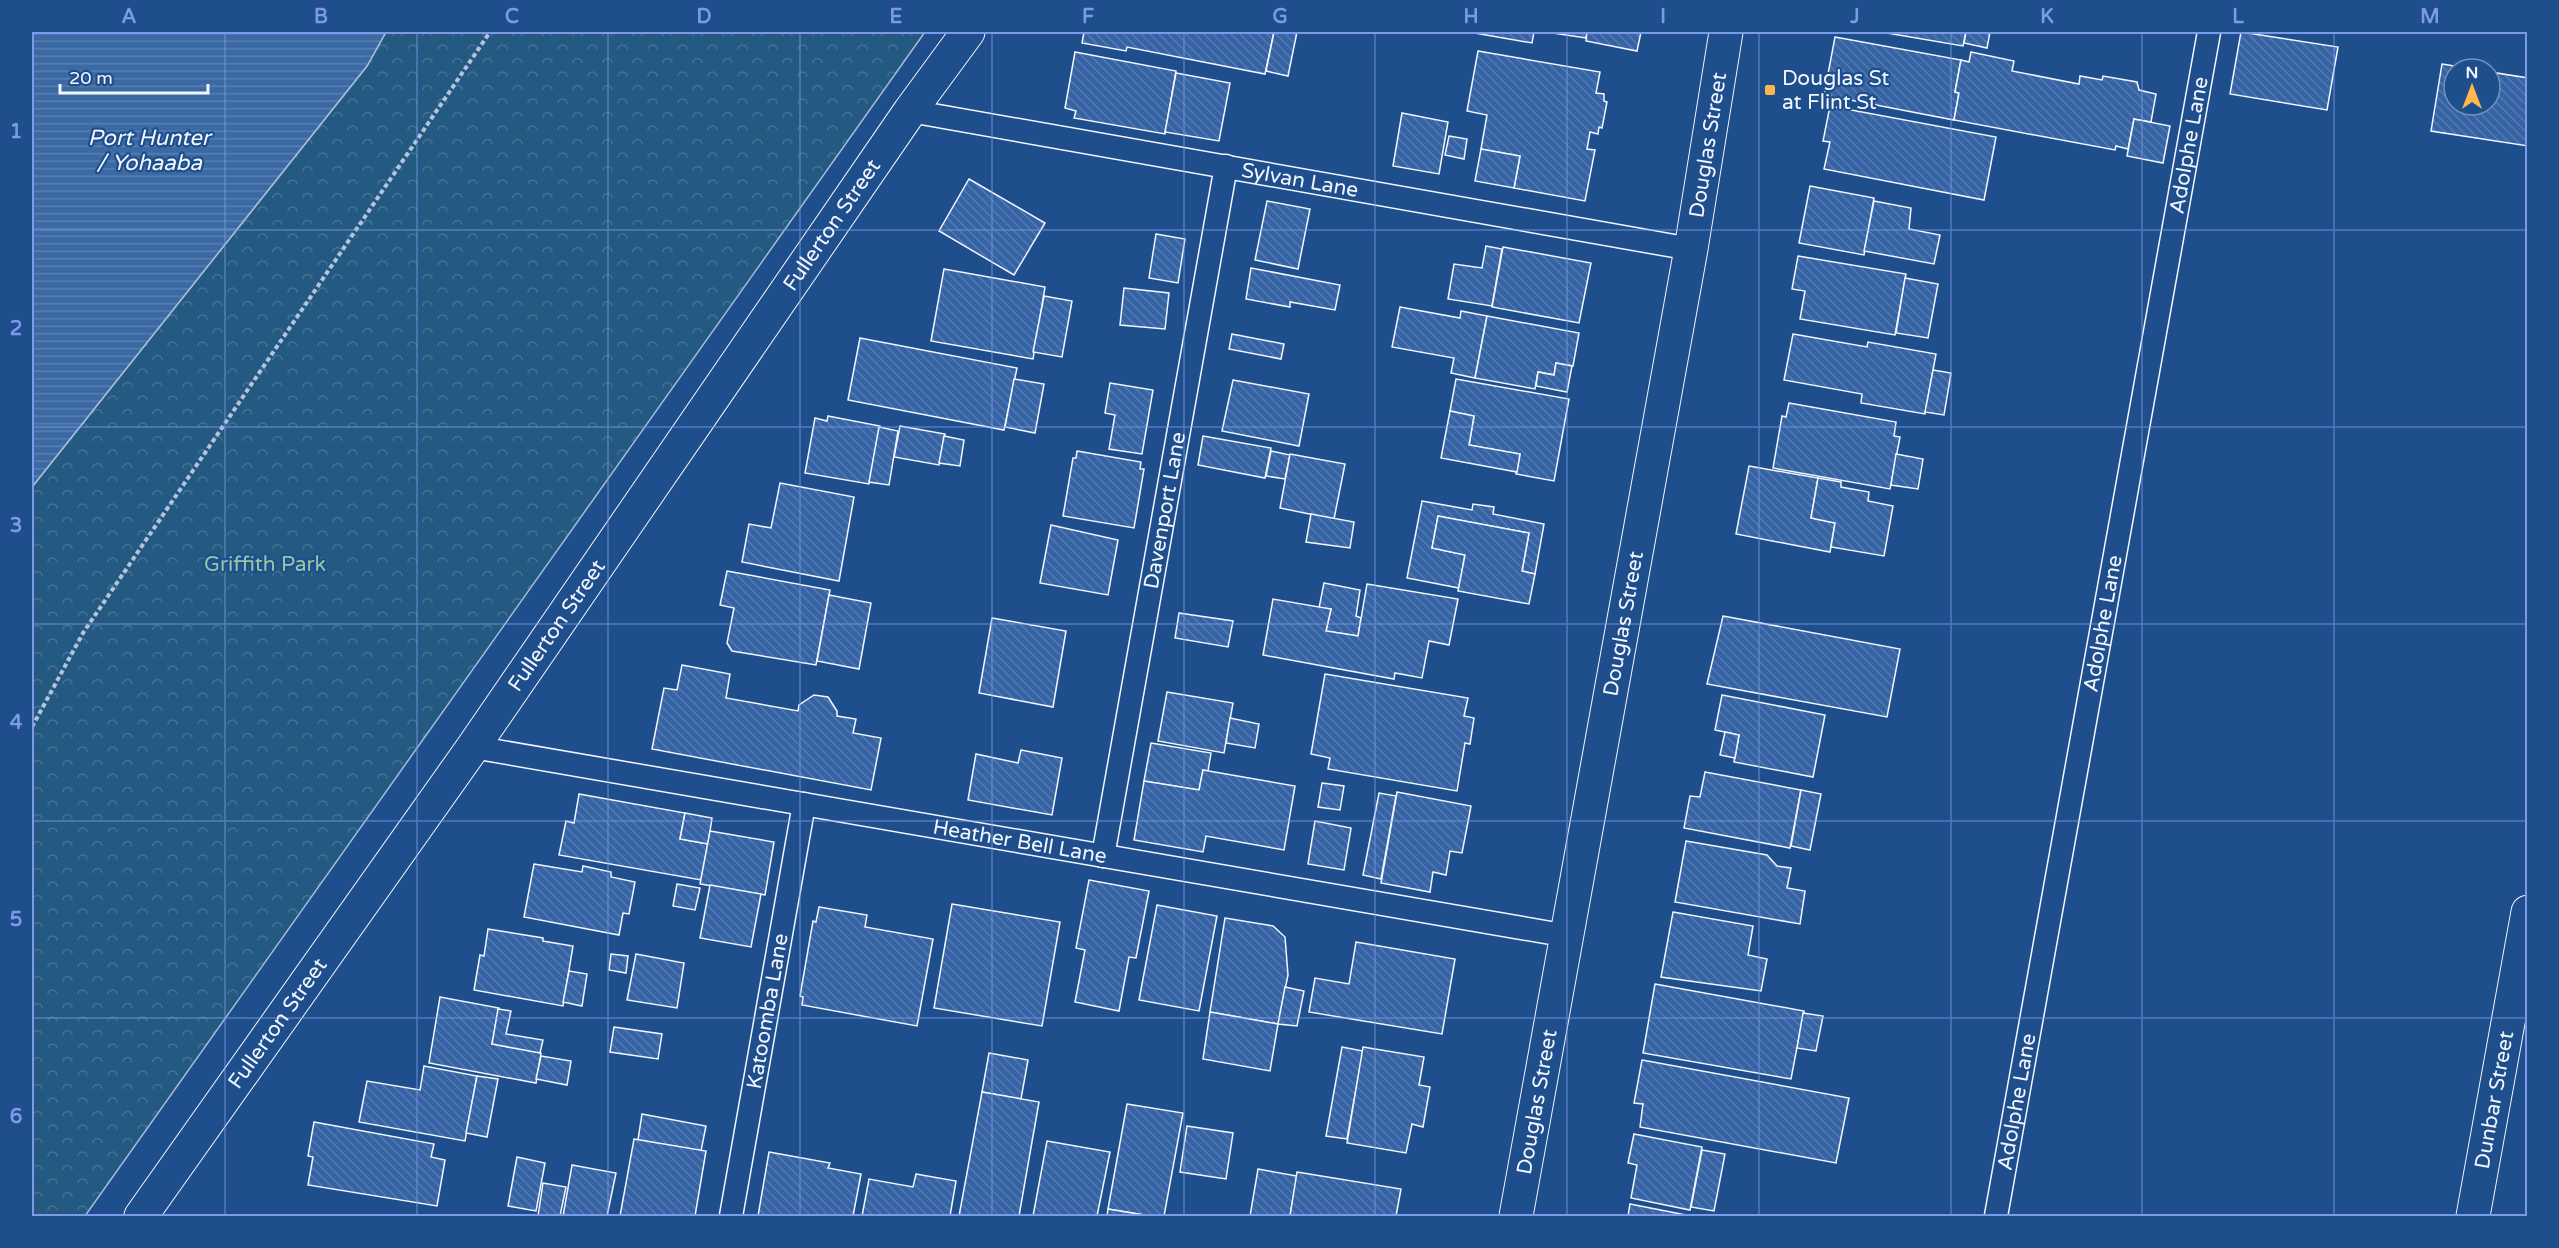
<svg xmlns="http://www.w3.org/2000/svg" width="2559" height="1248" font-family="'Varela Round',sans-serif">
<style>
.park{fill:url(#park-crowns);stroke:#a8bbd7;stroke-width:1.5}
.water{fill:url(#water-rules);stroke:#a8bbd7;stroke-width:1.5}
.building{fill:url(#building-back-hatch);stroke:#f2f6ff;stroke-width:1.5}
.lines{fill:none;stroke-linecap:round;stroke-linejoin:round}
.service-casing{stroke:#f2f6ff;stroke-width:25}
.minor-casing{stroke:#f2f6ff;stroke-width:35}
.secondary-casing{stroke:#f2f6ff;stroke-width:35}
.path{stroke:#b3c4dc;stroke-width:4;stroke-dasharray:4.5 3;stroke-linecap:butt}
.service{stroke:#1f4e8c;stroke-width:22}
.minor{stroke:#1f4e8c;stroke-width:33}
.secondary{stroke:#1f4e8c;stroke-width:33}
.grid{fill:none;stroke:#7d9aea;stroke-width:1.5;stroke-opacity:0.55}
.poi-dot{fill:#ffb74d;stroke:#1f4e8c;stroke-width:2}
.labels{text-anchor:middle;stroke-width:4.5;stroke-linejoin:round;paint-order:stroke}
.poi-label{font-size:21px;fill:#f2f6ff;stroke:#1f4e8c;text-anchor:start}
.street-label{font-size:21px;fill:#f2f6ff;stroke:#1f4e8c}
.park-label{font-size:21px;fill:#97c8a6;stroke:#1f4e8c}
.water-label{font-size:22px;font-style:italic;fill:#f2f6ff;stroke:#1f4e8c}
.neatline{fill:none;stroke:#7d9aea;stroke-width:2}
.grid-label{font-size:20px;text-anchor:middle;font-weight:bold;fill:#7d9aea}
</style>
<defs>
<pattern id="park-crowns" width="20" height="18" patternUnits="userSpaceOnUse" patternTransform="scale(1.5)"><rect width="20" height="18" fill="#245a82"/><path d="M2 6a3 3 0 1 1 6 0M12 15a3 3 0 1 1 6 0" fill="none" stroke="#447295"/></pattern>
<pattern id="water-rules" width="6" height="5" patternUnits="userSpaceOnUse" patternTransform="scale(1.5)"><rect width="6" height="5" fill="#3b69a3"/><path d="M0 2.5h6" fill="none" stroke="#587fb1"/></pattern>
<pattern id="building-back-hatch" width="6" height="6" patternUnits="userSpaceOnUse" patternTransform="scale(1.5)"><rect width="6" height="6" fill="#3563a3"/><path d="M-1 5l2 2M0 0l6 6M5-1l2 2" fill="none" stroke="#537ab1"/></pattern>
</defs>
<rect width="100%" height="100%" fill="#1f4e8c"/>
<path class="park" d="M386 32H925L85 1216H32V487L367 66Z"/>
<path class="water" d="M32 32H386L367 66 32 487Z"/>
<g class="building">
<path d="M1084 32H1274L1265 74 1127 47 1126 51 1082 43Z"/>
<path d="M1274 32H1297L1288 76 1266 71Z"/>
<path d="M1469 32H1534L1532 43Z"/>
<path d="M1546 32H1587L1586 38Z"/>
<path d="M1587 32H1641L1637 51 1586 41Z"/>
<path d="M1881 32H1966L1963 46Z"/>
<path d="M1966 32H1990L1987 48 1964 43Z"/>
<path d="M2241 32 2338 47 2327 110 2230 94Z"/>
<path d="M1835 37 1961 60 1955 92 1959 93 1954 120 1824 95Z"/>
<path d="M1478 51 1600 72 1596 93 1604 94V101L1607 102 1602 128 1599 127 1598 134 1590 132 1587 149 1595 150 1585 201 1514 188 1520 156 1481 149 1487 115 1467 111Z"/>
<path d="M1075 52 1176 71 1165 134 1074 118 1076 111 1065 108Z"/>
<path d="M1971 52 2014 61 2012 71 2079 84 2080 76 2102 80 2103 76 2137 82 2139 90 2156 94 2151 122 2134 119 2128 149 2116 146 2115 150 1954 120 1959 93 1955 92 1961 60 1969 62Z"/>
<path d="M2442 64 2473 69H2454V105H2490V72L2528 78V146L2431 131Z"/>
<path d="M1176 73 1230 83 1219 141 1165 132Z"/>
<path d="M1830 106 1996 137 1984 200 1824 169 1830 142 1823 141Z"/>
<path d="M1402 113 1448 122 1439 174 1393 166Z"/>
<path d="M2134 119 2170 126 2163 163 2127 156Z"/>
<path d="M1449 136 1467 139 1464 159 1445 155Z"/>
<path d="M1481 149 1520 156 1514 188 1475 181Z"/>
<path d="M969 179 1045 223 1014 275 939 231Z"/>
<path d="M1810 186 1874 198 1864 255 1799 243Z"/>
<path d="M1267 201 1310 209 1298 269 1255 260Z"/>
<path d="M1874 201 1911 208 1909 229 1940 235 1934 264 1864 251Z"/>
<path d="M1156 234 1185 239 1178 283 1149 278Z"/>
<path d="M1486 246 1502 249 1492 306 1448 299 1454 264 1482 268Z"/>
<path d="M1503 247 1591 263 1579 323 1492 307Z"/>
<path d="M1798 256 1906 274 1895 335 1800 319 1805 291 1792 289Z"/>
<path d="M1251 268 1340 285 1335 310 1290 302V307L1246 299Z"/>
<path d="M944 269 1045 287 1033 359 931 341Z"/>
<path d="M1905 278 1938 284 1928 338 1896 333Z"/>
<path d="M1124 288 1169 293 1165 329 1120 325Z"/>
<path d="M1044 296 1072 301 1062 357 1033 352Z"/>
<path d="M1400 307 1460 318 1461 311 1487 316 1475 378 1451 373 1454 358 1392 347Z"/>
<path d="M1487 316 1579 333 1573 366 1556 363 1554 375 1538 372 1535 389 1475 378Z"/>
<path d="M1232 334 1284 344 1281 359 1229 349Z"/>
<path d="M1793 334 1867 347 1868 342 1936 354 1925 414 1861 403 1862 394 1784 380Z"/>
<path d="M860 338 1017 368 1004 430 848 400Z"/>
<path d="M1556 363 1572 366 1567 392 1536 386 1538 372 1554 375Z"/>
<path d="M1933 370 1951 373 1944 415 1925 412Z"/>
<path d="M1014 379 1044 384 1035 433 1005 427Z"/>
<path d="M1456 379 1569 399 1554 481 1516 474 1520 454 1469 445 1474 416 1450 411Z"/>
<path d="M1233 380 1309 394 1299 446 1222 431Z"/>
<path d="M1110 383 1153 390 1142 454 1109 449 1115 415 1105 413Z"/>
<path d="M1789 403 1896 422 1894 436 1900 437 1890 489 1773 468 1782 416 1786 417Z"/>
<path d="M1450 411 1474 416 1469 445 1520 454 1517 472 1441 458Z"/>
<path d="M828 416 880 426 869 484 805 473 815 418 827 421Z"/>
<path d="M900 426 945 434 939 465 894 457Z"/>
<path d="M879 427 898 431 889 485 869 482Z"/>
<path d="M944 436 964 440 960 466 939 463Z"/>
<path d="M1203 436 1271 448 1265 478 1198 465Z"/>
<path d="M1077 451 1141 462 1140 469H1144L1134 528 1063 516 1073 458H1076Z"/>
<path d="M1271 451 1290 455 1285 479 1266 476Z"/>
<path d="M1290 454 1345 464 1334 519 1280 508Z"/>
<path d="M1896 454 1923 459 1918 489 1891 485Z"/>
<path d="M1749 466 1818 478 1811 518 1835 523 1830 552 1736 534Z"/>
<path d="M1818 478 1841 482V487L1869 492 1868 501 1893 506 1884 556 1831 547 1835 523 1811 518Z"/>
<path d="M780 483 854 497 839 581 742 562 749 524 771 528Z"/>
<path d="M1422 501 1472 510 1473 504 1494 507 1493 514 1544 524 1535 574 1522 571 1529 533 1438 516 1432 548 1465 555 1459 588 1407 578Z"/>
<path d="M1311 514 1354 522 1350 548 1306 542Z"/>
<path d="M1438 516 1529 533 1522 571 1535 574 1529 604 1458 591 1465 555 1432 548Z"/>
<path d="M1051 525 1118 540 1108 595 1040 583Z"/>
<path d="M727 571 830 590 816 665 732 651 727 643 734 608 720 605Z"/>
<path d="M1324 583 1360 590 1356 616 1361 618 1358 636 1326 631 1331 609 1319 608Z"/>
<path d="M1367 584 1458 599 1449 645 1429 641 1422 678 1395 673 1394 679 1263 655 1273 599 1331 609 1326 631 1358 636Z"/>
<path d="M829 595 871 603 859 669 817 661Z"/>
<path d="M1179 613 1233 621 1228 647 1175 638Z"/>
<path d="M1723 616 1900 649 1887 717 1707 684Z"/>
<path d="M992 618 1066 631 1053 707 979 693Z"/>
<path d="M682 665 730 674 726 698 798 711 799 705 814 695 828 697 837 711V716L856 719 853 733 881 738 871 790 652 749 664 688 677 690Z"/>
<path d="M1325 674 1468 698 1464 716 1474 718 1470 744 1465 743 1457 791 1328 769 1330 758 1311 754Z"/>
<path d="M1167 692 1233 703 1224 753 1158 741Z"/>
<path d="M1722 695 1825 715 1813 777 1734 762 1739 735 1715 730Z"/>
<path d="M1230 718 1259 724 1255 748 1226 743Z"/>
<path d="M1725 732 1739 735 1735 758 1720 755Z"/>
<path d="M1151 743 1211 753 1208 771 1203 770 1199 790 1144 781Z"/>
<path d="M1021 750 1062 758 1052 815 968 800 976 754 1018 763Z"/>
<path d="M1203 770 1295 786 1284 850 1206 836 1203 852 1134 840 1144 781 1199 790Z"/>
<path d="M1705 772 1801 790 1790 848 1684 828 1690 796 1700 797Z"/>
<path d="M1322 783 1344 786 1340 810 1318 807Z"/>
<path d="M1801 790 1821 794 1810 850 1791 846Z"/>
<path d="M1397 792 1471 806 1462 853 1450 851 1446 875 1433 872 1430 892 1381 883Z"/>
<path d="M1379 793 1396 796 1381 879 1363 875Z"/>
<path d="M579 794 685 813 680 839 708 844 701 880 559 855 566 821 574 823Z"/>
<path d="M685 813 712 818 708 844 680 839Z"/>
<path d="M1315 821 1351 828 1344 870 1308 864Z"/>
<path d="M710 831 774 842 765 895 700 884Z"/>
<path d="M1686 841 1767 855 1777 866 1791 868 1787 888 1805 891 1800 924 1675 902Z"/>
<path d="M534 864 582 872 583 866 611 872V877L635 882 629 914 623 913 619 935 524 917Z"/>
<path d="M1089 880 1149 891 1136 958 1129 957 1119 1011 1075 1002 1085 950 1076 948Z"/>
<path d="M677 884 700 888 695 910 673 906Z"/>
<path d="M710 885 761 894 751 947 700 938Z"/>
<path d="M952 904 1060 922 1042 1026 934 1008Z"/>
<path d="M1157 905 1217 916 1199 1011 1139 1000Z"/>
<path d="M819 907 867 915 865 927 933 939 917 1026 802 1005 803 997 800 996 813 921 816 922Z"/>
<path d="M1673 912 1753 926 1748 955 1767 959 1761 991 1661 977Z"/>
<path d="M1225 918 1273 926 1285 937 1288 975 1278 1024 1210 1012Z"/>
<path d="M488 929 543 938V941L573 946 563 1006 474 990 480 955 484 956Z"/>
<path d="M1356 942 1455 959 1442 1034 1309 1012 1315 978 1349 984Z"/>
<path d="M611 954 628 956 626 973 609 970Z"/>
<path d="M636 954 684 963 677 1008 627 1000Z"/>
<path d="M569 971 587 974 582 1006 563 1002Z"/>
<path d="M1655 984 1804 1011 1791 1079 1643 1053Z"/>
<path d="M1285 987 1304 991 1297 1026 1278 1024Z"/>
<path d="M440 997 499 1008 492 1044 541 1053 536 1083 429 1063Z"/>
<path d="M498 1009 511 1011 506 1034 543 1040 540 1053 492 1044Z"/>
<path d="M1210 1012 1278 1024 1270 1071 1203 1059Z"/>
<path d="M1803 1013 1823 1016 1816 1051 1797 1048Z"/>
<path d="M614 1027 662 1034 658 1059 610 1052Z"/>
<path d="M1342 1047 1363 1051 1347 1139 1326 1136Z"/>
<path d="M1363 1047 1424 1057 1419 1085 1430 1087 1423 1127 1412 1124 1406 1153 1347 1143Z"/>
<path d="M989 1053 1028 1060 1021 1099 982 1092Z"/>
<path d="M541 1056 571 1061 567 1085 536 1079Z"/>
<path d="M1642 1060 1849 1098 1836 1163 1640 1127 1643 1104 1634 1103Z"/>
<path d="M424 1066 477 1076 465 1141 359 1122 367 1081 420 1090Z"/>
<path d="M477 1076 498 1079 487 1137 466 1133Z"/>
<path d="M982 1092 1039 1102 1019 1216H959Z"/>
<path d="M1127 1104 1183 1113 1164 1216H1150L1108 1209Z"/>
<path d="M642 1114 706 1126 701 1151 638 1140Z"/>
<path d="M314 1122 434 1144 431 1157 445 1160 437 1206 308 1185 313 1157 308 1156Z"/>
<path d="M1187 1126 1233 1133 1226 1179 1180 1172Z"/>
<path d="M1634 1134 1702 1147 1690 1210 1631 1198 1637 1165 1628 1163Z"/>
<path d="M634 1139 706 1151 695 1216H620Z"/>
<path d="M1047 1141 1110 1152 1097 1216H1033Z"/>
<path d="M1702 1150 1725 1154 1714 1211 1691 1207Z"/>
<path d="M769 1152 830 1163 828 1168 861 1174 853 1216H758Z"/>
<path d="M517 1157 545 1163 536 1211 508 1206Z"/>
<path d="M572 1165 616 1173 607 1216H563Z"/>
<path d="M1258 1169 1297 1176 1290 1216H1250Z"/>
<path d="M1297 1172 1401 1189 1396 1216H1290Z"/>
<path d="M916 1174 956 1181 950 1216H862L869 1179 913 1187Z"/>
<path d="M543 1183 566 1187 560 1216H538Z"/>
<path d="M1630 1204 1691 1216H1628Z"/>
<path d="M1108 1209 1150 1216H1107Z"/>
</g>
<g class="lines">
<g class="service-casing">
<g id="service">
<path id="s1" d="M910 111 1691 249"/>
<path id="s2" d="M473 747 1568 936"/>
<path id="s3" d="M1103 856 1226 166"/>
<path id="s4" d="M731 1216 804 804"/>
<path id="s5" d="M1996 1216 2209 32"/>
</g>
</g>
<g class="minor-casing">
<g id="minor">
<path id="s6" d="M1516 1216 1691 249 1726 32"/>
<path id="s7" d="M2473 1216 2528 912"/>
</g>
</g>
<g class="secondary-casing">
<g id="secondary">
<path id="s8" d="M141 1216 473 747 910 111 968 32"/>
</g>
</g>
<path class="path" d="M32 727 83 633 490 32"/>
<use href="#service" class="service"/>
<use href="#minor" class="minor"/>
<use href="#secondary" class="secondary"/>
</g>
<path class="grid" d="M225 32V1216M417 32V1216M608 32V1216M800 32V1216M992 32V1216M1184 32V1216M1375 32V1216M1567 32V1216M1759 32V1216M1951 32V1216M2142 32V1216M2334 32V1216M32 230H2528M32 427H2528M32 624H2528M32 821H2528M32 1018H2528"/>
<rect class="poi-dot" x="1764" y="84" width="12" height="12" rx="3"/>
<g class="labels">
<g class="poi-label">
<text x="1782" y="85">Douglas St<tspan x="1782" dy="24">at Flint St</tspan></text>
</g>
<g class="street-label">
<text dy="7" stroke="none"><textPath href="#s6" startOffset="1088">Douglas Street</textPath></text>
<text dy="7" stroke="none"><textPath href="#s5" startOffset="1088">Adolphe Lane</textPath></text>
<text dy="7" stroke="none"><textPath href="#s1" startOffset="396">Sylvan Lane</textPath></text>
<text dy="7" stroke="none"><textPath href="#s8" startOffset="1208">Fullerton Street</textPath></text>
<text dy="7" stroke="none"><textPath href="#s3" startOffset="351">Davenport Lane</textPath></text>
<text dy="7" stroke="none"><textPath href="#s6" startOffset="602">Douglas Street</textPath></text>
<text dy="7" stroke="none"><textPath href="#s5" startOffset="602">Adolphe Lane</textPath></text>
<text dy="7" stroke="none"><textPath href="#s8" startOffset="722">Fullerton Street</textPath></text>
<text dy="7" stroke="none"><textPath href="#s2" startOffset="555">Heather Bell Lane</textPath></text>
<text dy="7" stroke="none"><textPath href="#s4" startOffset="208">Katoomba Lane</textPath></text>
<text dy="7" stroke="none"><textPath href="#s8" startOffset="236">Fullerton Street</textPath></text>
<text dy="7" stroke="none"><textPath href="#s7" startOffset="118">Dunbar Street</textPath></text>
<text dy="7" stroke="none"><textPath href="#s5" startOffset="116">Adolphe Lane</textPath></text>
<text dy="7" stroke="none"><textPath href="#s6" startOffset="116">Douglas Street</textPath></text>
</g>
<g class="park-label">
<text x="265" y="571">Griffith Park</text>
</g>
<g class="water-label">
<text x="149" y="145">Port Hunter<tspan x="149" dy="25">/ Yohaaba</tspan></text>
</g>
</g>
<rect width="2559" height="1248" fill="none" stroke="#1f4e8c" stroke-width="66"/>
<g transform="translate(2472 87)"><circle r="28" fill="#1f4e8c" stroke="#7391ba" stroke-width="1.5"/>
<path d="M0-4.5L10 22L0 15L-10 22Z" fill="#ffb74d"/>
<text y="-9" font-size="16" font-weight="bold" text-anchor="middle" fill="#f2f6ff">N</text>
</g>
<path d="M60 84v9h148v-9" fill="none" stroke="#f2f6ff" stroke-width="3"/>
<text x="69" y="84" font-size="18" fill="#f2f6ff" stroke="#1f4e8c" stroke-width="4.5" paint-order="stroke">20 m</text>
<rect x="33" y="33" width="2493" height="1182" class="neatline"/>
<g class="grid-label">
<text x="129" y="23">A</text>
<text x="321" y="23">B</text>
<text x="512" y="23">C</text>
<text x="704" y="23">D</text>
<text x="896" y="23">E</text>
<text x="1088" y="23">F</text>
<text x="1280" y="23">G</text>
<text x="1471" y="23">H</text>
<text x="1663" y="23">I</text>
<text x="1855" y="23">J</text>
<text x="2047" y="23">K</text>
<text x="2238" y="23">L</text>
<text x="2430" y="23">M</text>
<text x="16" y="138">1</text>
<text x="16" y="335">2</text>
<text x="16" y="532">3</text>
<text x="16" y="729">4</text>
<text x="16" y="926">5</text>
<text x="16" y="1123">6</text>
</g>
</svg>
